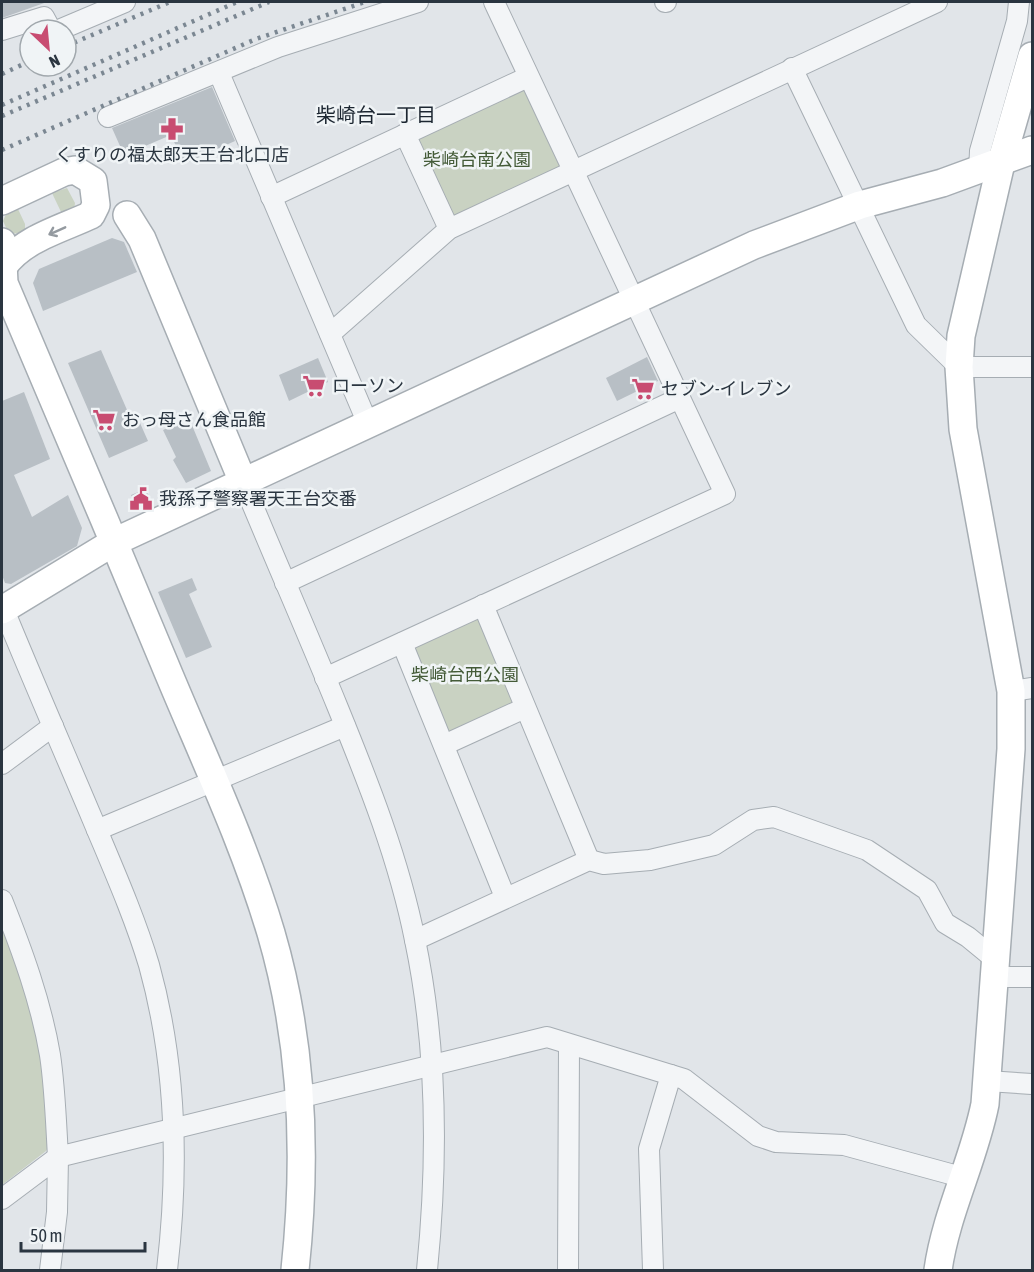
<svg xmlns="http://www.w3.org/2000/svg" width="1034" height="1272" font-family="'Asap Condensed','Noto Sans JP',sans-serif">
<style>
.green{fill:#c9d2c2}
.building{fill:#b8bfc5}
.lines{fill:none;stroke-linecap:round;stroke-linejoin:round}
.street-casing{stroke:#a6adb3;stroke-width:22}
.secondary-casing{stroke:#a6adb3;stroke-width:30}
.street{stroke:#f3f5f7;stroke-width:20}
.secondary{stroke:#fff;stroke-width:27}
.rail{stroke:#7b8792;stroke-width:4.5;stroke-dasharray:3 6;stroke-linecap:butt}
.oneway{stroke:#949aa0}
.labels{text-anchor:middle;stroke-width:5;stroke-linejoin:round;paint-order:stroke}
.poi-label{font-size:18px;fill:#2a3540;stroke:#f0f4f6;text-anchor:start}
.park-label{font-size:18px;fill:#445b38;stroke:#f0f4f6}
.neighbourhood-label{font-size:20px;fill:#1c2631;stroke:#f0f4f6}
</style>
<rect width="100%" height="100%" fill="#e1e5e9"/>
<g class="green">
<path d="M523 89 529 91 563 163 559 170 457 218 450 216 416 143 420 136Z"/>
<path d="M67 188 75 203 74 211 62 214 52 193Z"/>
<path d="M18 209 25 224V231L13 234 8 232 3 221 7 212Z"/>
<path d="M476 616 482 619 516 700 513 709 455 735 448 732 415 651 419 642Z"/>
<path d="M2 929 5 930 26 990 41 1054 50 1144 46 1151 2 1185Z"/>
</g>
<g class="building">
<path d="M2 2H47L2 18Z"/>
<path d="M212 87 235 141 184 164 171 135 124 155 112 128Z"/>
<path d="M112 238 124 242 137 272 43 311 33 283 39 269Z"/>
<path d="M101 350 134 426 140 423 148 441 109 458 68 363Z"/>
<path d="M647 357 658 381 617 401 606 378Z"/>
<path d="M318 358 328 382 289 401 279 375Z"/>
<path d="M24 392 50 459 14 475 32 517 68 495 82 528 77 546 11 584 5 583 2 575V401Z"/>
<path d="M189 418 211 471 186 483 173 460 176 457 163 430Z"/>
<path d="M146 489 151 502 137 508 131 495Z"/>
<path d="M192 578 197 590 189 594 212 647 186 658 158 592Z"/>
</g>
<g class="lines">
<g class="street-casing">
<g id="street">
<path d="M665 2H666"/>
<path d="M2 30 44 17 51 30"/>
<path d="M59 30 125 2"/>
<path d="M792 68 916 325 959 367H1032"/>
<path d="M219 73 368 424"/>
<path d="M108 117 278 47 418 2"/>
<path d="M405 134 449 229"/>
<path d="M979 171 980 151 1017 21 1019 2"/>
<path d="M271 197 528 77"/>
<path d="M330 334 449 229 937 2"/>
<path d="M243 482C274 557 307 632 338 708 369 784 399 860 415 940 438 1050 438 1160 427 1270"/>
<path d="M285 583 680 398"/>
<path d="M2 605C31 676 62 747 92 818 112 866 134 915 149 965 177 1066 179 1168 167 1270"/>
<path d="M483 605 589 860"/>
<path d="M402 643 505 897"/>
<path d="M325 678 725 494 494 2"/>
<path d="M1011 691 1032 688"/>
<path d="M444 745 525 708"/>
<path d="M2 764 53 726"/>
<path d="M97 830 345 726"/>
<path d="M2 900C22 950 41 1002 50 1055 55 1088 56 1123 58 1157L547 1037 684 1079 758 1136 776 1142 844 1145 965 1178"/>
<path d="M415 940 589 860 604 864 650 860 714 845 753 820 774 817 867 850 927 890 945 923 968 937 996 960"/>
<path d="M996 977H1032"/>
<path d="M987 1081 1032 1084"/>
<path d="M2 1199 58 1157 57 1212 50 1270"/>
<path d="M568 1270 569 1045"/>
<path d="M653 1270 649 1149 671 1075"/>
</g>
</g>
<g class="secondary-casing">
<g id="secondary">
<path d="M2 201 64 172 75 170 93 181 96 205 91 215C61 229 22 239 3 267"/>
<path d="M127 215 142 239 243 482"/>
<path d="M2 242 4 283C57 408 111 534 163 660 200 750 243 839 271 933 303 1042 307 1158 295 1270"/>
<path d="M2 610 114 542 754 245 860 205 942 183 1032 150"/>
<path d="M938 1270C946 1213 974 1160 985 1104L1011 749V691L963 429 959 367 961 336 1001 163 1032 56"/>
</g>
</g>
<use href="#street" class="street"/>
<use href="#secondary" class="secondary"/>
<g class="rail">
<path d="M66 46 170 2"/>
<path d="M2 74 30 61"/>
<path d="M2 105 237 2"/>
<path d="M2 116 269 2"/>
<path d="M2 150 256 39 365 2"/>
</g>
</g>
<defs><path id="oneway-shaft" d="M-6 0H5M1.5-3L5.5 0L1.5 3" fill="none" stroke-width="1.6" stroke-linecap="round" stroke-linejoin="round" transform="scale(1.5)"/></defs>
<use class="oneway" href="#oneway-shaft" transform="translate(57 231) rotate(156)"/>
<defs>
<g id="pharmacy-bare" transform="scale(1.8)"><path d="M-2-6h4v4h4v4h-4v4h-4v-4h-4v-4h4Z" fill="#c84c71" stroke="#f0f4f6" stroke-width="2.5" paint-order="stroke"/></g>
<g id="supermarket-bare" transform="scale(1.8)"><path d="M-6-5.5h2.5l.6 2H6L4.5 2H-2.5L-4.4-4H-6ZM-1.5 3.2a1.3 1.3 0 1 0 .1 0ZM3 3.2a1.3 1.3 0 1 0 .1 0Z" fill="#c84c71" stroke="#f0f4f6" stroke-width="2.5" paint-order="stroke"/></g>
<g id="civic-bare" transform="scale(1.8)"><path d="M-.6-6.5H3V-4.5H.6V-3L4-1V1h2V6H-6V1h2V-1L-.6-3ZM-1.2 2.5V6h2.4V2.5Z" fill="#c84c71" stroke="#f0f4f6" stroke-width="2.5" paint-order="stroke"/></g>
</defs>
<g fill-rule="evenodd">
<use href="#pharmacy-bare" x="172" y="129"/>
<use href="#supermarket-bare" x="314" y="386"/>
<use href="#supermarket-bare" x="643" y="389"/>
<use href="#supermarket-bare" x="104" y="420"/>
<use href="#civic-bare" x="141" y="499"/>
</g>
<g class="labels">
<g class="poi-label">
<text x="172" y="161" text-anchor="middle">くすりの福太郎天王台北口店</text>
<text x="332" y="392">ローソン</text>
<text x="661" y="395">セブン-イレブン</text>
<text x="122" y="426">おっ母さん食品館</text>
<text x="159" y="505">我孫子警察署天王台交番</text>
</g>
<g class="park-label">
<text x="477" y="166">柴崎台南公園</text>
<text x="465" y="681">柴崎台西公園</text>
</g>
<g class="neighbourhood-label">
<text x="376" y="122">柴崎台一丁目</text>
</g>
</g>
<rect width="1034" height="1272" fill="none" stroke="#2a3540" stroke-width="6"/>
<g transform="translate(48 48) rotate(154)"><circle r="28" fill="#f0f4f6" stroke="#a1a8ad" stroke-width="1.5"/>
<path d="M0-4.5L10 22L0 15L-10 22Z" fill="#c84c71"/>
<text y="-9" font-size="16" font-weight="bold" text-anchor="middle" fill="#2a3540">N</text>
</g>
<path d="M21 1242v9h124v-9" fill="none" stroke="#2a3540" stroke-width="3"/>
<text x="30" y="1242" font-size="18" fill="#2a3540" stroke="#f0f4f6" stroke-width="4.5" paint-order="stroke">50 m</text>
</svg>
